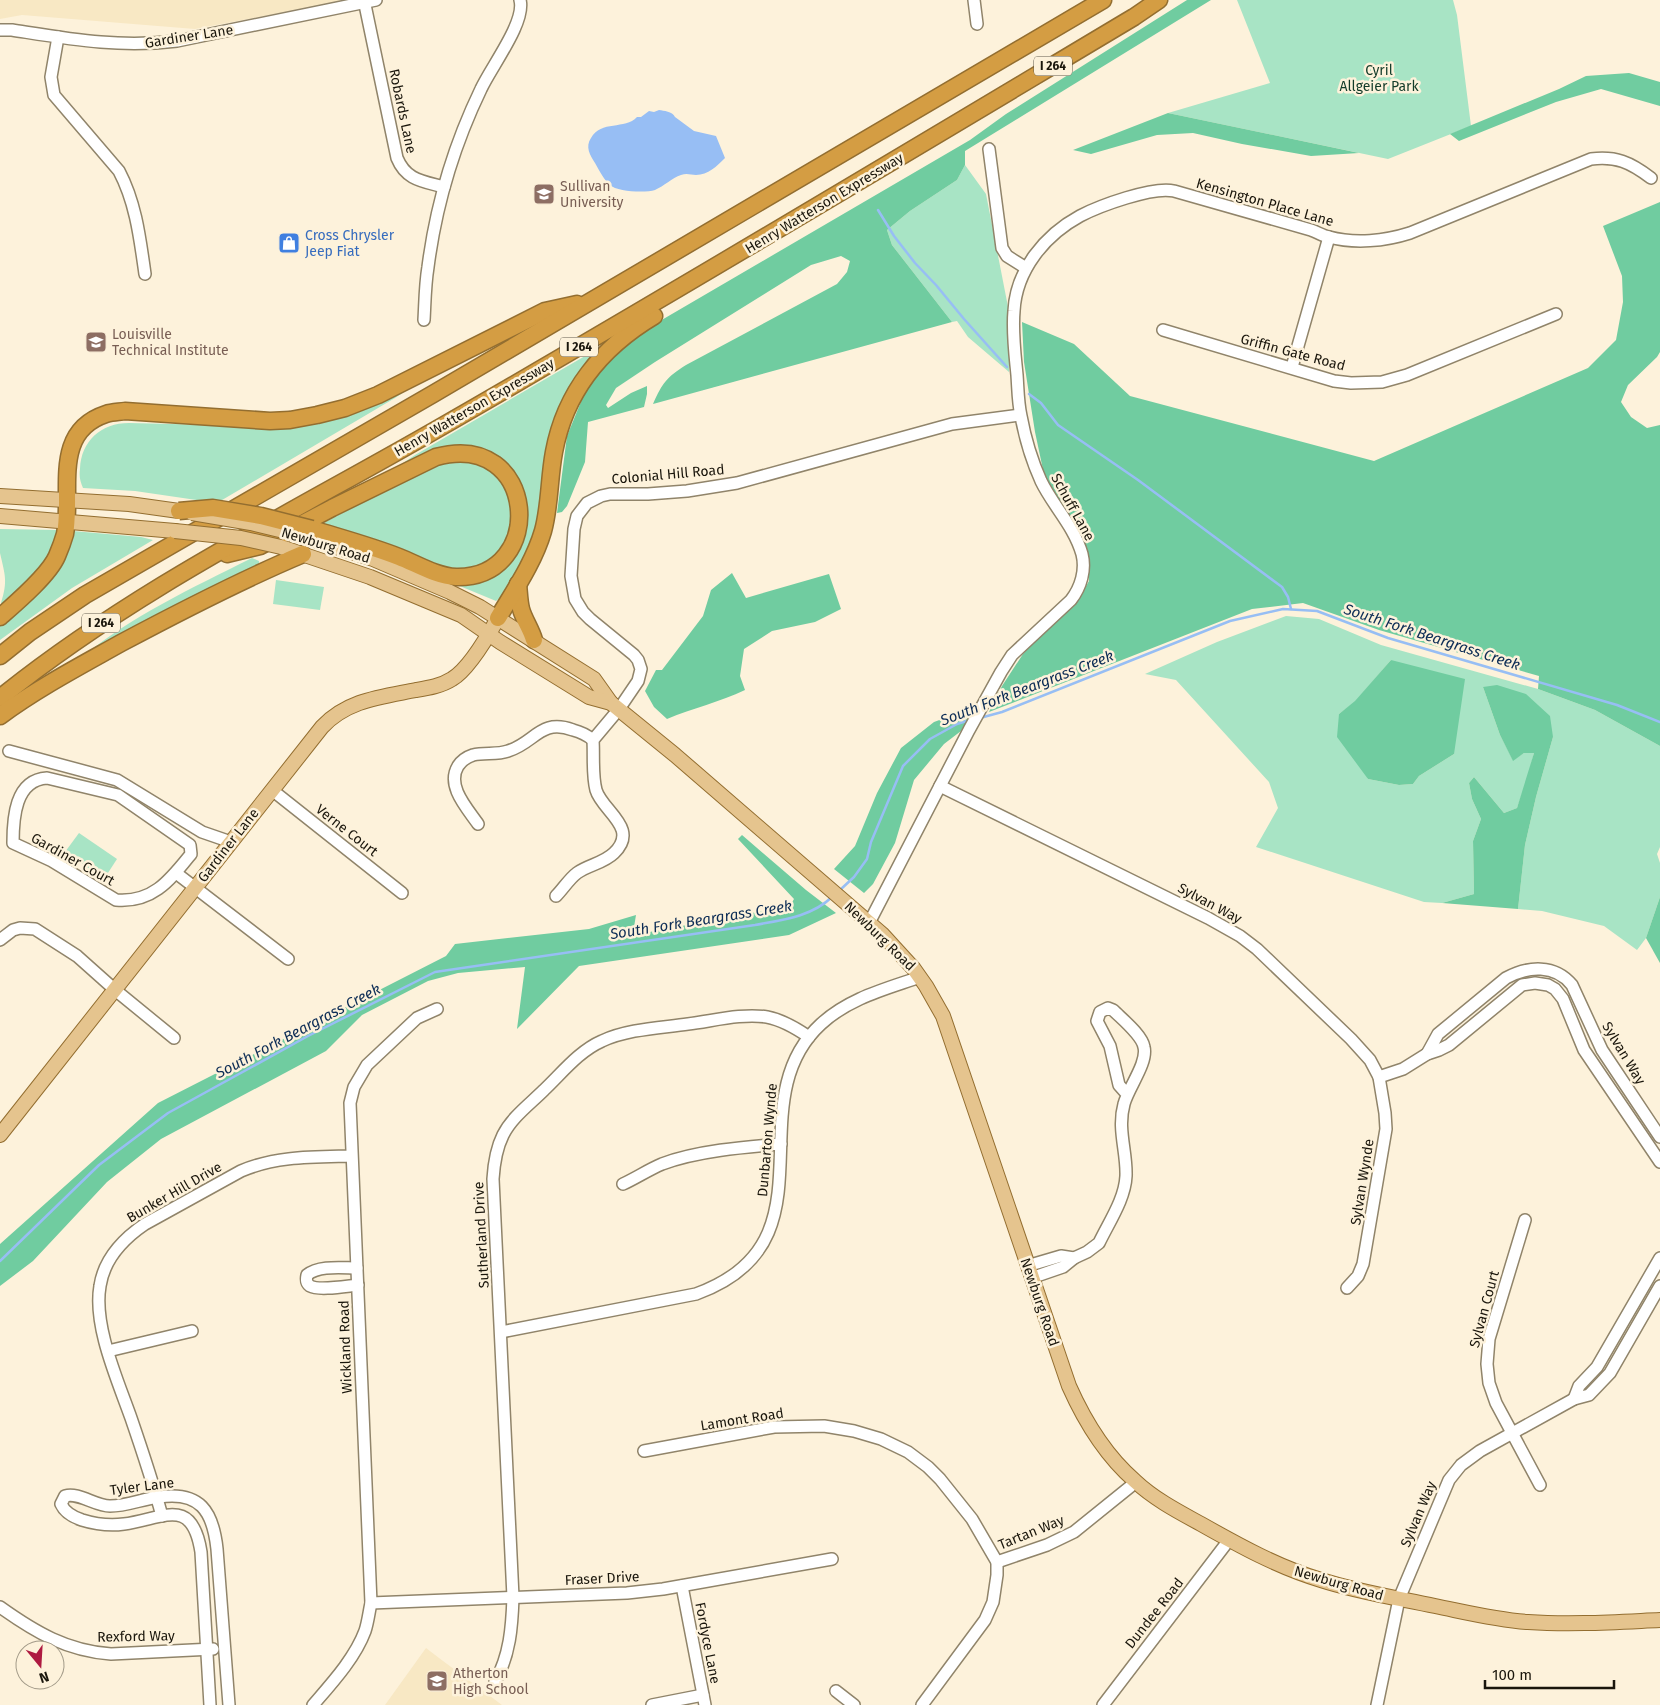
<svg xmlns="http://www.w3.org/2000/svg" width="1660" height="1705" font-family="'Fira Sans',sans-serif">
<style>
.built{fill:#f8e8c4}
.green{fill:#a8e4c5;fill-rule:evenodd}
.forest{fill:#70cca0}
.water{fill:#97bef4}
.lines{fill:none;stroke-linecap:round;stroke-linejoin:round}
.stream{stroke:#97bef4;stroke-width:2.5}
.minor-casing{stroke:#90846a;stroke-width:14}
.major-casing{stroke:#936e30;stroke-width:16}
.highway-casing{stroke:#936e30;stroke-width:19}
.minor{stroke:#fff;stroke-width:11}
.major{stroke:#e5c48e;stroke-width:14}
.highway{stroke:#d49d43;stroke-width:16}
.major-bridge-casing{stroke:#936e30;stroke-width:16;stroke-linecap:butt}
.highway-bridge-casing{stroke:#936e30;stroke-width:19;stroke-linecap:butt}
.major-bridge{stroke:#e5c48e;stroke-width:14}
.highway-bridge{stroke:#d49d43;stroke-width:16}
.labels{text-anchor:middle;stroke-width:5;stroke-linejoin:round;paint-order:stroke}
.shield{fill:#fdf2db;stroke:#5e584a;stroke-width:1}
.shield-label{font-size:12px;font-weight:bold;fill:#1a160c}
.street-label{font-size:14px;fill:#1a160c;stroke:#fdf2db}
.park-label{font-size:14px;fill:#123b29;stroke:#fdf2db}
.education-label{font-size:14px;fill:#785e54;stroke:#fdf2db;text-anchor:start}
.shop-label{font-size:14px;fill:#366cbe;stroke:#fdf2db;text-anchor:start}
.water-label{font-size:15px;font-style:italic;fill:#0c2c55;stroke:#fdf2db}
</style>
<rect width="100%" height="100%" fill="#fdf2db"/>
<g class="built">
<path d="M0 0H349L195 29 22 15 0 19Z"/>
<path d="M426 1648 439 1658 502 1705H385Z"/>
</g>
<g class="green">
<path d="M1237 0H1453L1457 15 1471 126 1388 159 1168 113 1270 83Z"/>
<path d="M965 165 986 194 1010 317 1009 372 968 337 957 321 952 322 892 245 887 230 910 211 957 180Z"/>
<path d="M604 345 582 373 535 532 526 557 501 597 496 601 450 582 468 581 524 527 492 457 391 471 415 455Z"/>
<path d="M428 376 395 398 217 503 135 491 83 488C80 481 79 476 80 469 81 441 101 423 129 423L261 426Z"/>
<path d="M459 458 490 467 505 483 514 522 503 549 481 566 448 570 320 525 433 464Z"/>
<path d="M0 529 59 530 48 562 3 606 1 603C8 581 5 575 0 553 0 545 0 536 0 529Z"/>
<path d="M73 531 141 537 153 540 72 588 0 640V626C19 606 51 585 64 562 69 552 71 542 73 531Z"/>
<path d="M252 558 259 561V565L80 659C131 616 192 588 252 558Z"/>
<path d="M276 580 324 587 320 610 273 604Z"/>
<path d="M1286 616 1319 619 1381 645 1538 689 1595 710 1660 746V847L1657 854 1660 863V897L1646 938 1637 950 1604 926 1542 911 1518 909 1525 845 1536 797 1553 737 1483 687 1500 735 1513 760 1524 753H1534L1527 780 1517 808 1504 813 1474 777 1469 783 1472 799 1481 819 1473 841 1474 894 1442 903 1424 902 1256 847 1278 808 1269 782 1176 680 1145 674 1217 642ZM1391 660 1454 754 1419 776 1413 784 1399 785 1368 779 1339 714 1355 702Z"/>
<path d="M79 833 117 859 104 879 65 852Z"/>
</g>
<g class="forest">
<path d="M1187 0H1211L965 151V165L957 180 910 211 887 230 892 245 952 322 653 404C663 382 666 378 686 365L837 284 847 272 850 261 841 256 811 265 655 362 616 388 606 405 608 408 631 393 647 386V394L644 407 588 422 585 462 567 506 562 512 557 513 567 436 587 387 614 353 636 335 970 140 1006 114Z"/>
<path d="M1629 73 1660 82V106L1601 89 1556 102 1459 141 1450 134 1559 89 1586 76Z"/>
<path d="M1168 113 1359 153 1311 156 1242 144 1193 133 1157 135 1091 154 1073 150Z"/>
<path d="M1660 202V352L1657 357 1628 385 1621 402 1631 417 1647 428 1660 425V746L1595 710 1538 689 1539 676 1379 630 1303 603 1252 609 989 712 1002 686 1023 654 1045 630 1076 604 1089 581V556L1071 517 1045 479 1035 432 1024 362 1022 322 1074 344 1130 396 1374 461 1588 368 1616 340 1623 302 1622 276 1603 226Z"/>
<path d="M732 573 746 598 829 574 841 609 815 622 772 631 744 649 740 676 745 690C720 702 693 708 667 719L654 707 645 691 656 670H662L703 616 711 590Z"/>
<path d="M1391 660 1465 679 1454 754 1419 776 1413 784 1399 785 1368 779 1337 737 1339 714 1355 701Z"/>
<path d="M1497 685 1526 694 1550 716 1553 737 1536 797 1525 845 1518 909 1442 903 1474 894 1473 841 1481 819 1472 799 1469 783 1474 777 1504 813 1517 808 1534 753H1524L1513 761 1500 735 1483 687Z"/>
<path d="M975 707 961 731 944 744 914 780 895 843 873 884 864 893 834 869 855 846 877 793 901 748 934 722Z"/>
<path d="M742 835 806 890 836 913 789 935 579 966 517 1029 525 967 458 973 428 981 362 1015 326 1051 161 1139 107 1182 33 1261 0 1286V1244L158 1103 446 956 455 944 589 929 636 915 634 927 644 933 790 906 794 899 738 839Z"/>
<path d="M1660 897V963L1646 938Z"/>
</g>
<path class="water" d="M659 110C664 111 672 111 675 117L694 131 716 136 725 158C717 166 708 175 696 175 691 175 687 173 681 175 672 178 664 186 655 190 646 193 617 192 610 185 604 180 599 170 595 163 590 155 585 147 591 138 601 120 625 130 637 117H641L649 111 654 112Z"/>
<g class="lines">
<g class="stream">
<path d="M878 210 894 236 915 263 936 285 964 319 1007 367"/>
<path d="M1029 394 1041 403 1058 425 1138 480 1282 587 1288 597 1291 609"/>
<path d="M980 718 1002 712 1230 621 1283 609 1317 611 1388 638 1617 705 1660 722"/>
<path d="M840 890 854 877 867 859 871 842 903 766 930 739 957 724 970 720"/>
<path d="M0 1261 99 1165 168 1113 308 1036 435 972 755 925C782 920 811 917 832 897"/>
</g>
<g class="minor-casing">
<g id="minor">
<path d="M364 0 397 158C406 180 422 181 444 187"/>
<path d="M974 0 977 24"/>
<path d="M0 30H12C70 39 118 48 177 41L376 0"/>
<path d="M58 37 51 77 54 95 119 171C136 203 140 239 145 274"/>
<path d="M989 149 1002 248 1007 256 1026 268"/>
<path d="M424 320C425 303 425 285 428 267 436 205 454 145 481 89 491 67 526 22 520 0"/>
<path d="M1163 330 1334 381 1351 383 1382 382 1407 375 1556 314"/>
<path d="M1292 367 1329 237"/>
<path d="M9 751 117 780 202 832 231 842"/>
<path d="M47 778 118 795 190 845 191 854C170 880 153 903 116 900L52 861 13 843C13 818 15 780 47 778Z"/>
<path d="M940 786 1208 918 1240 936 1257 949 1351 1039 1370 1060 1379 1077 1385 1113 1386 1129 1363 1264 1358 1276 1347 1288"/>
<path d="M272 790 402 893"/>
<path d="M478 824C467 808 446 786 458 766 462 760 467 757 473 755 484 752 497 755 508 751 535 743 540 718 573 730 581 732 587 735 593 740"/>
<path d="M176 873 288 959"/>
<path d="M556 896C563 889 569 879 577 873 588 865 604 863 614 853 640 828 602 811 596 790 592 775 594 756 593 740L619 709 638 681 641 669 638 660 634 655 590 619 583 612 575 599 571 576 574 529 577 516 587 503 601 496 610 494H648L687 491 737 483 952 424 1020 415"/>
<path d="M869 923 969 730 1001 672 1012 655 1071 600C1081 587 1086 570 1082 554 1074 526 1053 506 1041 481 1032 461 1025 438 1021 416 1018 403 1018 389 1017 375 1015 354 1012 332 1014 311 1016 270 1045 235 1080 216 1099 206 1153 186 1174 191L1311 230C1317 232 1323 236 1329 237 1355 244 1385 241 1410 233L1591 159C1616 156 1630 162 1651 178"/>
<path d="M0 940 13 930 20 928 35 929 77 956 114 989 174 1038"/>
<path d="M1427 1054 1438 1034 1506 978C1528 966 1555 964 1572 985L1602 1050 1660 1137"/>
<path d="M1379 1077 1403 1069 1427 1054 1439 1050 1449 1045 1522 985 1535 983 1548 985 1555 989 1563 999 1584 1050 1660 1162"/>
<path d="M623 1184C636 1178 648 1170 662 1164 696 1151 744 1147 781 1144"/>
<path d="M1525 1220 1489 1339 1487 1364 1489 1383 1496 1403 1540 1485"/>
<path d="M1027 1266 1061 1256 1074 1258"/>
<path d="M357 1268C342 1268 319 1265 307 1275 306 1280 306 1283 310 1286 319 1291 347 1286 358 1285"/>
<path d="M1031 1278 1063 1267 1074 1258 1087 1252 1099 1243C1109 1222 1125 1199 1126 1176 1127 1152 1117 1129 1124 1104 1128 1088 1148 1063 1144 1047 1142 1035 1122 1019 1113 1010L1108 1008 1100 1012 1097 1021 1110 1046 1119 1085 1127 1094"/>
<path d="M501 1332 696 1294C840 1242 734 1104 821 1024 849 998 886 989 920 977"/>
<path d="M108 1351 192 1331"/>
<path d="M1574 1399 1579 1386 1597 1367 1660 1258"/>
<path d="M644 1451 774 1427 824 1426 854 1431 881 1439 908 1452 928 1467 940 1479 972 1519 997 1562V1575L993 1602 985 1620 922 1705"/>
<path d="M162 1516C153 1483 142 1450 131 1418 118 1381 93 1326 100 1286 104 1259 123 1239 145 1224L241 1171C276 1156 313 1157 351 1156"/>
<path d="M997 1562 1047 1545 1074 1532 1136 1482"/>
<path d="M682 1586 705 1705"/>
<path d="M371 1603 627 1593 663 1589 832 1559"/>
<path d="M0 1607C35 1632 67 1651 111 1654L213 1649"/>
<path d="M495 1682C510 1655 512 1627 513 1597L493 1179C494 1163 496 1149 503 1135 512 1117 530 1104 544 1090 562 1073 579 1051 602 1041 628 1029 660 1028 688 1024 713 1021 742 1013 767 1017 783 1020 796 1028 809 1037"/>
<path d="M836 1691 854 1705"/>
<path d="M210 1705 201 1552C192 1495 163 1519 124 1524 110 1526 95 1524 82 1520 73 1517 65 1513 61 1504L65 1496C79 1492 95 1506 110 1506 127 1506 142 1499 159 1497 200 1491 213 1511 217 1549L229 1705"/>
<path d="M313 1705C332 1683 355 1658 365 1631 368 1622 369 1612 371 1603L350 1103 354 1087 367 1065 417 1018 437 1009"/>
<path d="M652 1705 703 1695"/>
<path d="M1103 1705 1229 1540"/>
<path d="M1377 1705 1399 1599 1449 1480 1461 1465 1480 1451 1574 1399 1589 1395 1610 1373 1660 1286"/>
</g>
</g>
<g class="major-casing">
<g id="major">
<path d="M0 496 129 504 179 511"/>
<path d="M0 516 175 531"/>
<path d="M296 534 373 559 450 592 480 607 594 679 611 703 675 755 882 934 914 969 926 986 943 1016 1069 1386C1085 1422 1105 1455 1135 1481 1154 1499 1179 1512 1201 1524 1240 1546 1278 1567 1321 1580 1358 1592 1397 1598 1435 1606 1465 1612 1497 1620 1528 1622 1572 1625 1616 1622 1660 1620"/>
<path d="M281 547 370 577 461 615 500 642 589 697 611 703"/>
<path d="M0 1135 322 727C347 700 381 697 416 690 428 688 441 686 452 679 469 669 488 636 498 618"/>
</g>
</g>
<g class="highway-casing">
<g id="highway">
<path d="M227 554 260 546 332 508 436 457C538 429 548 579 456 577 436 576 417 564 399 557 371 546 341 538 312 529"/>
<path d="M518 584C519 593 519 601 521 609 524 620 531 629 534 640"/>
<path d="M0 617C16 603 49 575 57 556 60 549 63 541 65 534 73 492 51 432 106 414 112 412 119 412 125 411L270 421 290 420 317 415 345 408 378 395 545 311 577 304"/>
<path d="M498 618C514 591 534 562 543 531 550 506 549 478 554 452 565 392 602 347 654 316"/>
<path d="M0 656 30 632 85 595 433 394 1103 0"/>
<path d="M0 698C139 586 300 509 453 420 682 288 908 152 1134 17L1159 0"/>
<path d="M0 716C38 688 80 666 121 643 181 611 241 580 303 554"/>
</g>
</g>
<use href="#minor" class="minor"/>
<use href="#major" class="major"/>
<use href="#highway" class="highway"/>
<g class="major-bridge-casing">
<g id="major-bridge">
<path d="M192 513 251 523 296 534"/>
<path d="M175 531 241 538 281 547"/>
</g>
</g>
<g class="highway-bridge-casing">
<path id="highway-bridge" d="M179 511 213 508 261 516 312 529"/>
</g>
<use href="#major-bridge" class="major-bridge"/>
<use href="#highway-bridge" class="highway-bridge"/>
</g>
<defs>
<g id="university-square" transform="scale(1.125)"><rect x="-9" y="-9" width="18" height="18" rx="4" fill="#8d6e63" stroke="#fdf2db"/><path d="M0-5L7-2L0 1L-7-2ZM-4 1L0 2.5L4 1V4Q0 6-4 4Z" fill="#fff"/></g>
<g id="shop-square" transform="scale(1.125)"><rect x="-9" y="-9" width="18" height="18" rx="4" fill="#3f7fe0" stroke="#fdf2db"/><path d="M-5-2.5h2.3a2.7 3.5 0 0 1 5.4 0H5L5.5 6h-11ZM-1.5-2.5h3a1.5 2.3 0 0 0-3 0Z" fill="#fff"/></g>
<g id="school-square" transform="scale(1.125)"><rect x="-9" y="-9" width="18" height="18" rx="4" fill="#8d6e63" stroke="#fdf2db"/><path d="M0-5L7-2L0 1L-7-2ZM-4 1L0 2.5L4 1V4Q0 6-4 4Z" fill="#fff"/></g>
</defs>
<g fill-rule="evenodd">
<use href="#university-square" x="544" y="194"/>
<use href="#shop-square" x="289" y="243"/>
<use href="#school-square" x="96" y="342"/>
<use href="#school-square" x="437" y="1681"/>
</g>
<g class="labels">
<g class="shield">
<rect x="1034" y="56.5" width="38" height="19" rx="4"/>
<rect x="560" y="337.5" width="38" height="19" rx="4"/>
<rect x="82" y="613.5" width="38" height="19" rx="4"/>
</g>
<g class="shield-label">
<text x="1053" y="70">I 264</text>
<text x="579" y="351">I 264</text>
<text x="101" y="627">I 264</text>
</g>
<g class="street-label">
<text transform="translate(189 36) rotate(-9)" y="5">Gardiner Lane</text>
<text transform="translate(403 111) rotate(78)" y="5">Robards Lane</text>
<text transform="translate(1265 202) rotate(16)" y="5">Kensington Place Lane</text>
<text transform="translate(824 203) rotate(-31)" y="5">Henry Watterson Expressway</text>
<text transform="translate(1293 352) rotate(15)" y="5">Griffin Gate Road</text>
<text transform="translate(474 407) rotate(-30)" y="5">Henry Watterson Expressway</text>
<text transform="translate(668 474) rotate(-5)" y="5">Colonial Hill Road</text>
<text transform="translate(1073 507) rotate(61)" y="5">Schuff Lane</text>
<text transform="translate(326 545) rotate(17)" y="5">Newburg Road</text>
<text transform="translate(347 830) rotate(38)" y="5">Verne Court</text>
<text transform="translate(228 845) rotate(-52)" y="5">Gardiner Lane</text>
<text transform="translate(73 859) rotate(29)" y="5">Gardiner Court</text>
<text transform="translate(1210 903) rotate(28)" y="5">Sylvan Way</text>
<text transform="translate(880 936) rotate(44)" y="5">Newburg Road</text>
<text transform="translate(1624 1053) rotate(59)" y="5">Sylvan Way</text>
<text transform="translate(767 1140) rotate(-85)" y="5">Dunbarton Wynde</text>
<text transform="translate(1362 1182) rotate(-81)" y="5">Sylvan Wynde</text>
<text transform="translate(174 1192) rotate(-30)" y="5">Bunker Hill Drive</text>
<text transform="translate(481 1235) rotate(-93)" y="5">Sutherland Drive</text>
<text transform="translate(1040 1302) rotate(71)" y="5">Newburg Road</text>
<text transform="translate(1484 1309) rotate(-75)" y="5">Sylvan Court</text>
<text transform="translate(345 1347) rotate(-92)" y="5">Wickland Road</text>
<text transform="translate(742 1419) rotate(-9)" y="5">Lamont Road</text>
<text transform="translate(142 1486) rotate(-7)" y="5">Tyler Lane</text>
<text transform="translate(1418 1514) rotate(-67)" y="5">Sylvan Way</text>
<text transform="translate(1031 1532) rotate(-22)" y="5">Tartan Way</text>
<text transform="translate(602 1578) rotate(-3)" y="5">Fraser Drive</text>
<text transform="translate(1339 1583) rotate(16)" y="5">Newburg Road</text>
<text transform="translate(1154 1613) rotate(-52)" y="5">Dundee Road</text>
<text transform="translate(136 1636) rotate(-1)" y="5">Rexford Way</text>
<text transform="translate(708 1643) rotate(79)" y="5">Fordyce Lane</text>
</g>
<g class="park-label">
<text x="1379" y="75">Cyril<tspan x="1379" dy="16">Allgeier Park</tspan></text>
</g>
<g class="education-label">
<text x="560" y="191">Sullivan<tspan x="560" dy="16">University</tspan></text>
<text x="112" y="339">Louisville<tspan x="112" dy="16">Technical Institute</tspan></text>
<text x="453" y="1678">Atherton<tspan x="453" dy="16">High School</tspan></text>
</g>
<g class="shop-label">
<text x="305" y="240">Cross Chrysler<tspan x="305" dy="16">Jeep Fiat</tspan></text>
</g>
<g class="water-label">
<text transform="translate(1432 637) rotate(18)" y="5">South Fork Beargrass Creek</text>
<text transform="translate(1027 688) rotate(-21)" y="5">South Fork Beargrass Creek</text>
<text transform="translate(701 920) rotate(-9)" y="5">South Fork Beargrass Creek</text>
<text transform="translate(298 1031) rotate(-28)" y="5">South Fork Beargrass Creek</text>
</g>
</g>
<g transform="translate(40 1665) rotate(162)"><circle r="24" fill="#fdf2db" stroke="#a29a88"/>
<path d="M0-4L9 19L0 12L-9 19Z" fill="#ae1a41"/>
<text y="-8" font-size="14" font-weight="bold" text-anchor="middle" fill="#1a160c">N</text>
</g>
<path d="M1485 1680v8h129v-8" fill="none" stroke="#1a160c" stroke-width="2.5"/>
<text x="1492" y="1680" font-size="15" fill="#1a160c" stroke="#fdf2db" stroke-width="4" paint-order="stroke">100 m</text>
</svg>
